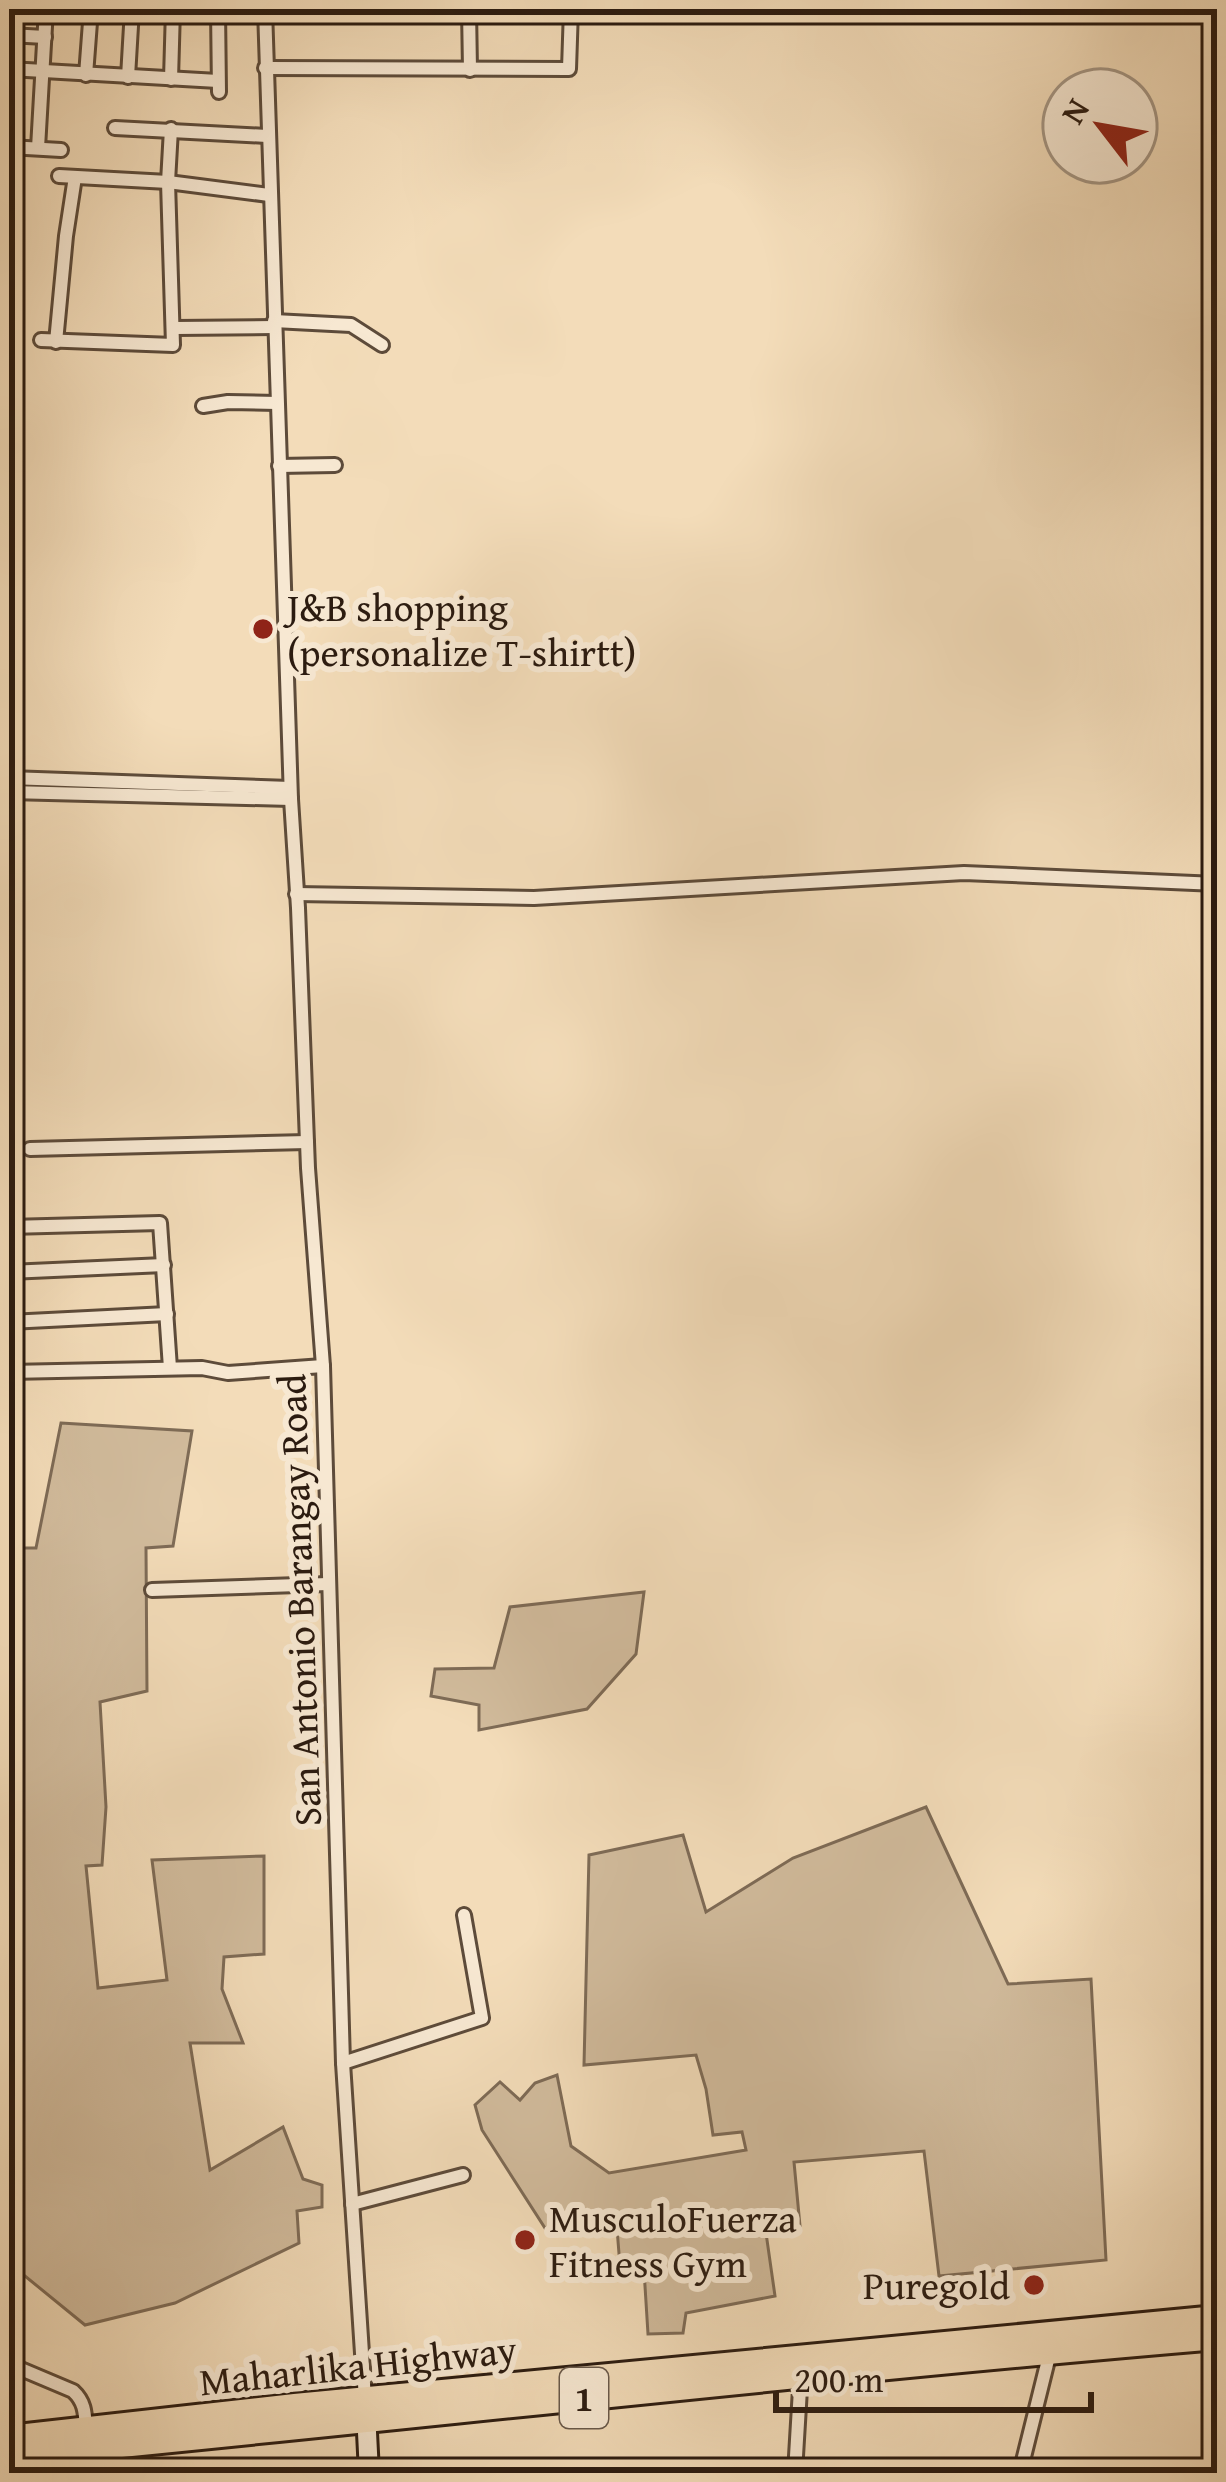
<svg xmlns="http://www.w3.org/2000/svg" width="1226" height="2482" font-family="'Gentium Book Plus',serif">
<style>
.green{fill:#d1bb9c;stroke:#7e6b56;stroke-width:3}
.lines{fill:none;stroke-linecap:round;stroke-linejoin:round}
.street-casing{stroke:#5d4b3a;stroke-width:18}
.secondary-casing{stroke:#2b1b10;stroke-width:24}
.highway-casing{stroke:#2b1b10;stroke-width:30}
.street{stroke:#f7e8d2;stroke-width:12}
.secondary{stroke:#f7e8d2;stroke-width:18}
.highway{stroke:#f3dcb9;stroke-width:24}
.poi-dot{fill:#8f2418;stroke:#f7e8d2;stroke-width:4.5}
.labels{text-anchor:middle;stroke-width:12;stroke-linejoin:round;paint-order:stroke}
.shield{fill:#f7e8d2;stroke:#68584a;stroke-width:3}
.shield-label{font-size:36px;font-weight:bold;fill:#2b1b10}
.poi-label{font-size:39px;fill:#2b1b10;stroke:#f7e8d2;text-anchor:start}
.street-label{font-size:39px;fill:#2b1b10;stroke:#f7e8d2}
</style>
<rect width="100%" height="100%" fill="#f3dcb9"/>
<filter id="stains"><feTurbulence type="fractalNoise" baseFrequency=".00167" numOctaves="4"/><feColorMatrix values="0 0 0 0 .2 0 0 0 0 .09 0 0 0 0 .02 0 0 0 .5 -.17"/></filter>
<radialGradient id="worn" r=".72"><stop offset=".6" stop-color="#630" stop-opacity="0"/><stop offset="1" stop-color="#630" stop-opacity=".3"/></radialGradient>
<g class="green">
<path d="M61 1423 192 1431 173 1546 146 1548 147 1691 100 1702 106 1807 102 1865 86 1866 98 1988 167 1980 152 1860 264 1856V1954L224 1957 222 1989 243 2043H190L210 2170 283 2127 303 2179 322 2185V2207L297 2211 299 2243 175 2303 85 2325 9 2263V2070L16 2065 9 2036V1548H36Z"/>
<path d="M644 1592 636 1654 587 1709 479 1730V1705L431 1696 435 1669 494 1668 510 1607Z"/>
<path d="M926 1807 1008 1984 1091 1979 1106 2260 939 2276 924 2151 794 2162 800 2226 766 2233 775 2296 686 2313 683 2333 648 2334 644 2270 620 2266 616 2216 545 2228 482 2130 475 2105 500 2082 520 2100 535 2083 557 2075 571 2146 609 2173 746 2150 742 2132 713 2135 706 2089 696 2055 584 2065 589 1855 683 1835 706 1912 793 1858Z"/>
</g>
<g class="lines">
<g class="street-casing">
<g id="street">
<path d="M218 9 219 92"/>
<path d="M265 9 291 799 298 908 308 1168 323 1366 343 2063 365 2399"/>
<path d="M469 9 470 70"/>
<path d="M9 35 45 37"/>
<path d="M265 68 569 69 571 9"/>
<path d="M9 69 218 81"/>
<path d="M86 75 91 9"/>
<path d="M128 77 132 9"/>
<path d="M171 79 173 9"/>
<path d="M115 128 267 136"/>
<path d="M9 147 61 150"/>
<path d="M38 148 46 9"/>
<path d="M59 176 168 182 269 195"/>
<path d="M274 321 351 325 382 345"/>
<path d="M175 328 274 327"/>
<path d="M41 340 173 345 168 182 171 129"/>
<path d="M56 342 66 236 75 177"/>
<path d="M203 406 228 402 277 403"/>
<path d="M279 466 335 465"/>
<path d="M9 778 290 788"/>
<path d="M9 792 291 799"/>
<path d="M296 894 534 898 964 873 1217 884"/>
<path d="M30 1149 307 1142"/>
<path d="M9 1227 160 1223 170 1368"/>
<path d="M9 1272 164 1265"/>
<path d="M9 1322 167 1314"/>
<path d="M9 1372 202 1368 228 1373 323 1366"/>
<path d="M152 1590 328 1584"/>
<path d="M343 2063 482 2018 464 1915"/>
<path d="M352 2204 463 2175"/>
<path d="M9 2364 73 2391C85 2402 85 2413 86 2429"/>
<path d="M105 2447 108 2473"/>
<path d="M795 2473 801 2372"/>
<path d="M1020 2473 1050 2352"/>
</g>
</g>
<g class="secondary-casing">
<path id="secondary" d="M366 2412 369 2473"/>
</g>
<g class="highway-casing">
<g id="highway">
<path d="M9 2438 295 2406 1217 2318"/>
<path d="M9 2456C412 2417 814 2371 1217 2337"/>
</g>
</g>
<use href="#street" class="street"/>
<use href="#secondary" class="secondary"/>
<use href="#highway" class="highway"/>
</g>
<g class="poi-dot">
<circle cx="263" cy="629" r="12"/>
<circle cx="525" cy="2240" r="12"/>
<circle cx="1034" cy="2285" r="12"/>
</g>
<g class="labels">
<rect class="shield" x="560" y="2368" width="48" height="60" rx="9"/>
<g class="shield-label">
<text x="584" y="2411">1</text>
</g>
<g class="poi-label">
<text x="287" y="621">J&amp;B shopping<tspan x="287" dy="45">(personalize T-shirtt)</tspan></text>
<text x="549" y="2232">MusculoFuerza<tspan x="549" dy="45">Fitness Gym</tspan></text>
<text x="1010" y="2299" text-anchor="end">Puregold</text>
</g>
<g class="street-label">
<text transform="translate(299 1600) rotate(-92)" y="14">San Antonio Barangay Road</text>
<text transform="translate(358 2365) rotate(-6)" y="14">Maharlika Highway</text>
</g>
</g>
<rect width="1226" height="2482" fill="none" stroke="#f3dcb9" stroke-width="48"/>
<rect x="12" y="12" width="1202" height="2458" fill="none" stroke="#2b1b10" stroke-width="6"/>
<rect x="24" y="24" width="1178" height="2434" fill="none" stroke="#2b1b10" stroke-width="3"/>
<g transform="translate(1100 126) rotate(301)"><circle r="57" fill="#f7e8d2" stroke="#a59684" stroke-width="3"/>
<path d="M0-9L21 45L0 30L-21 45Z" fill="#8f2418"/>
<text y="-18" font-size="33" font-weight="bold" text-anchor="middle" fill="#2b1b10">N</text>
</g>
<path d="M776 2392v18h315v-18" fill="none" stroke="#2b1b10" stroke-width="6"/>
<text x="794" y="2392" font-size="36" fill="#2b1b10" stroke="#f7e8d2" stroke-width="9" paint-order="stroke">200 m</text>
<rect width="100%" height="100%" filter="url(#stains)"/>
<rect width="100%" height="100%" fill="url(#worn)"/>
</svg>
